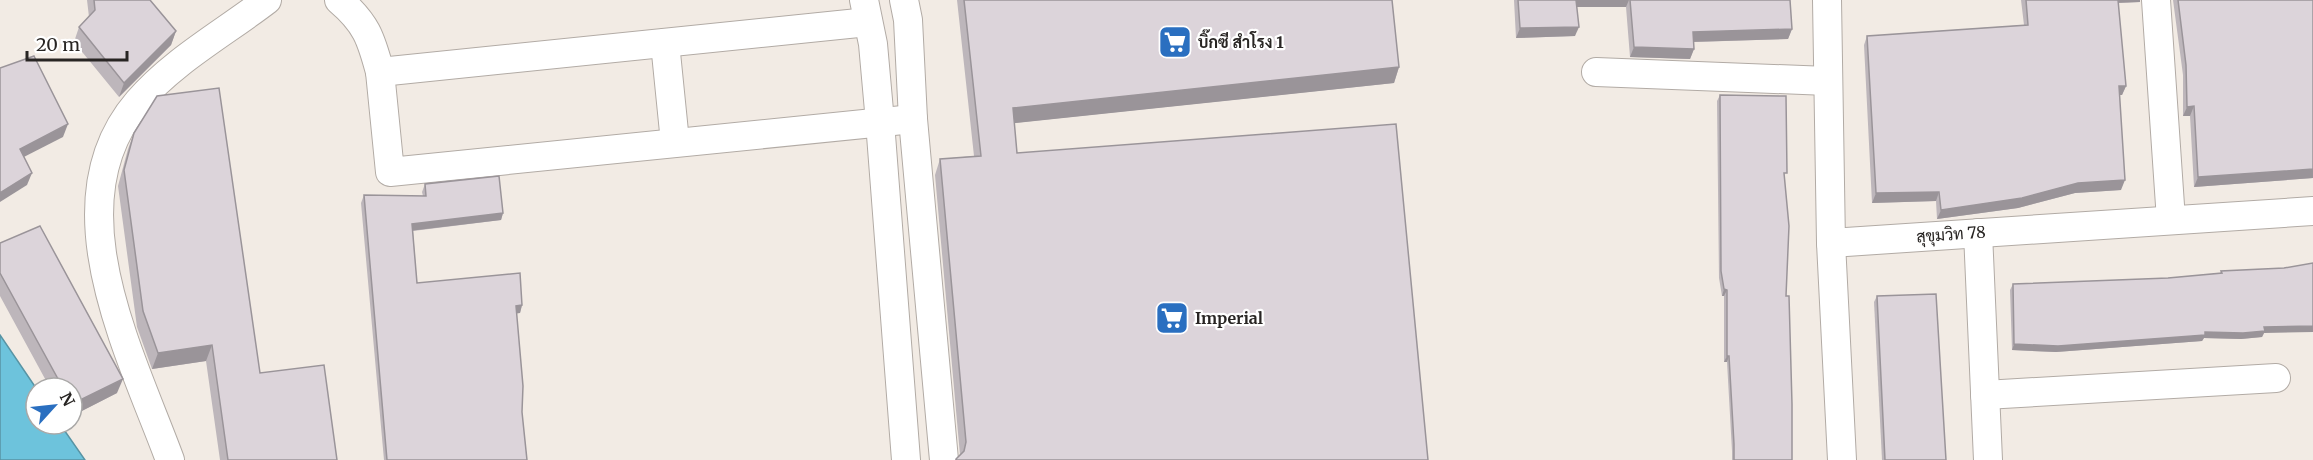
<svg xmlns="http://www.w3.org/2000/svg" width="2313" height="460" font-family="Merriweather,Sarabun,serif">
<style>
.water{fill:#6dc3dc;stroke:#5894a4;stroke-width:1.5}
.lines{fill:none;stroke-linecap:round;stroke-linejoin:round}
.street-casing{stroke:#b2aba5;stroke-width:30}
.street{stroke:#fff;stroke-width:28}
.wall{fill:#bdb6bb}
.shaded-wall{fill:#9a9499}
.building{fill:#dcd4da;stroke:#9a9499;stroke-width:1.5}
.labels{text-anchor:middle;stroke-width:4.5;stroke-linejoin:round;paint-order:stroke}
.poi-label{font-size:16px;font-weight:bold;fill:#282523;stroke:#fff;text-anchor:start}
.street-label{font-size:16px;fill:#282523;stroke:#fff}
</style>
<rect width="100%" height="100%" fill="#f2ebe4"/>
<path class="water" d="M0 335 36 388V424H60L85 460H0Z"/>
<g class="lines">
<g class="street-casing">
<g id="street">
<path d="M339 0C366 23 371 38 380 72L868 22"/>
<path d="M864 0 873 44 880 122 906 460"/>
<path d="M904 0 908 20 913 119 944 460"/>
<path d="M1827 0 1831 243 1842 460"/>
<path d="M2156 0 2171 220"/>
<path d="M665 43 675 142"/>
<path d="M380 72 390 172 913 119"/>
<path d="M1596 72 1828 81"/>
<path d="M1978 233 1988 460"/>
<path d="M1831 243 2313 211"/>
<path d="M1985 395 2276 378"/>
<path d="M170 460C131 354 51 203 138 102 173 61 224 33 267 0"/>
</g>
</g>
<use href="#street" class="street"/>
</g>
<g class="wall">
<path d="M87 0H150L176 31 171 45 119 97 74 42 79 27 89 17Z"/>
<path d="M957 0H1392L1399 67 1394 83 1014 123 1017 153 1428 460H955L960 455 935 175 940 159 974 156Z"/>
<path d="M1514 0H1790L1792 29 1788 39 1694 42V49L1690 59 1630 57 1626 7H1577L1575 36 1516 38Z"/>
<path d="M2021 0H2140V2L2118 3 2126 86 2122 95H2119L2121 190 2075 193 2018 208 1937 219 1936 201 1872 203 1864 45 1867 36 2024 25Z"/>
<path d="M2173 0H2313V178L2194 187 2190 116H2183V75Z"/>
<path d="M1720 95 1785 179 1786 296 1792 460H1732V451L1727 362H1724V296H1722L1719 278 1717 101Z"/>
<path d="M134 133 260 373 337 460H220L206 361 152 369 137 327 118 186 128 149Z"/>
<path d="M425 184 503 213 501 220 413 231 417 283 522 305 520 313H516L522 412 527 460H384L361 203 364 195 423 196 422 192Z"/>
<path d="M0 243 117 393 72 416V388H50L0 296Z"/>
<path d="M2221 271 2264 333 2262 337 2241 339 2204 338 2202 341 2056 352 2012 350 2010 290 2013 284 2168 278 2220 273Z"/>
<path d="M1877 296 1946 460H1882L1874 302Z"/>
</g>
<g class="shaded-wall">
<path d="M1575 0H1629L1626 7H1572Z"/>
<path d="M2115 0H2140V2L2114 3Z"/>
<path d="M1579 27 1575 36 1516 38 1520 28Z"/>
<path d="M1792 29 1788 39 1689 42 1693 32Z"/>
<path d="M176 31 171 45 119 97 124 83Z"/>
<path d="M1634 47 1694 49 1690 59 1630 57Z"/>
<path d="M1399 67 1394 83 1007 124 1013 108Z"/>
<path d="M2119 86H2126L2122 95H2115Z"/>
<path d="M2194 106 2190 116H2183L2187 107Z"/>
<path d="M68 124 63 137 16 161 20 149Z"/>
<path d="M2313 169V178L2194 187 2198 177Z"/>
<path d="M32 173 27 185 0 202V193Z"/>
<path d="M2125 180 2121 190 2075 193 2018 208 1937 219 1941 210 2078 183Z"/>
<path d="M1939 192 1936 201 1872 203 1876 193Z"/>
<path d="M503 213 501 220 409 231 412 224Z"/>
<path d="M1724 289 1727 290 1724 296H1722Z"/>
<path d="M522 305 520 313 513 314 516 306Z"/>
<path d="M2313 326V332L2264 333 2262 337 2241 339 2204 338 2202 341 2056 352 2012 350 2014 344 2264 327Z"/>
<path d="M212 345 206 361 152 369 158 353Z"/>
<path d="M1727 356H1729L1727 362H1724Z"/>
<path d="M123 379 117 393 72 416V404Z"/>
</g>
<g class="building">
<path d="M94 0H150L176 31 124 83 79 27 95 10Z"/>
<path d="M964 0H1392L1399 67 1013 108 1017 153 1396 124 1428 460H956V459L964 451 966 442 940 159 981 156Z"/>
<path d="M1518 0H1576L1579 27 1520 28Z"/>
<path d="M1630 0H1790L1792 29 1693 32 1694 49 1634 47Z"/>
<path d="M2026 0H2118L2126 86H2119L2125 180 2078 183 2022 198 1941 210 1939 192 1876 193 1867 36 2028 25Z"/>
<path d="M2178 0H2313V169L2198 177 2194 106 2187 107 2186 65Z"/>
<path d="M34 56 68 124 20 149 32 173 0 193V68Z"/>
<path d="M219 88 260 373 324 365 337 460H228L212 345 158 353 143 311 124 170 134 133 157 96Z"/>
<path d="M1720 95 1786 96 1787 173H1784L1789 226 1786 296H1789L1792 404V460H1734V444L1729 356H1727V290L1724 289 1721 271Z"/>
<path d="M499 176 503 213 412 224 417 283 520 273 522 305 516 306 523 386 522 412 527 460H387L364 195 426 196 425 184Z"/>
<path d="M40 226 123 379 72 404V388H63L0 273V243Z"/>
<path d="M2313 263V326L2264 327 2265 331 2243 333 2205 332V335L2058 346 2014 344 2013 284 2168 278 2222 273 2221 271 2284 268Z"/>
<path d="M1936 294 1946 460H1885L1877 296Z"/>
</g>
<defs>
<g id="supermarket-square" transform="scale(1.725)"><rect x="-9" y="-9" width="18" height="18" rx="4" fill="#2a6fc0" stroke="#fff"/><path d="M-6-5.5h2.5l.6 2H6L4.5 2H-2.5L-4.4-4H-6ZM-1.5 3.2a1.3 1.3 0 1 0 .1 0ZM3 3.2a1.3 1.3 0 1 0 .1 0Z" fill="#fff"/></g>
</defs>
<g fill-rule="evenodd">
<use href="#supermarket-square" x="1175" y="42"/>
<use href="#supermarket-square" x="1172" y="318"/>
</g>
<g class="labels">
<g class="poi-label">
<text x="1198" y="48">บิ๊กซี สำโรง 1</text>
<text x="1195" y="324">Imperial</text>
</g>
<g class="street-label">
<text transform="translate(1951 234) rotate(-4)" y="6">สุขุมวิท 78</text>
</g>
</g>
<g transform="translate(54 406) rotate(63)"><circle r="28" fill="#ffffff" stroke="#a9a8a7" stroke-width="1.5"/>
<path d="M0-4.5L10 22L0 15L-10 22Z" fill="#2a6fc0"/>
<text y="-9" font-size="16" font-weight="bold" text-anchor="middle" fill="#282523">N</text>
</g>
<path d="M27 51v9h100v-9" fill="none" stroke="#282523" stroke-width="3"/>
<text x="36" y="51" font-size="18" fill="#282523" stroke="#ffffff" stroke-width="4.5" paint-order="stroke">20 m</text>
</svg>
